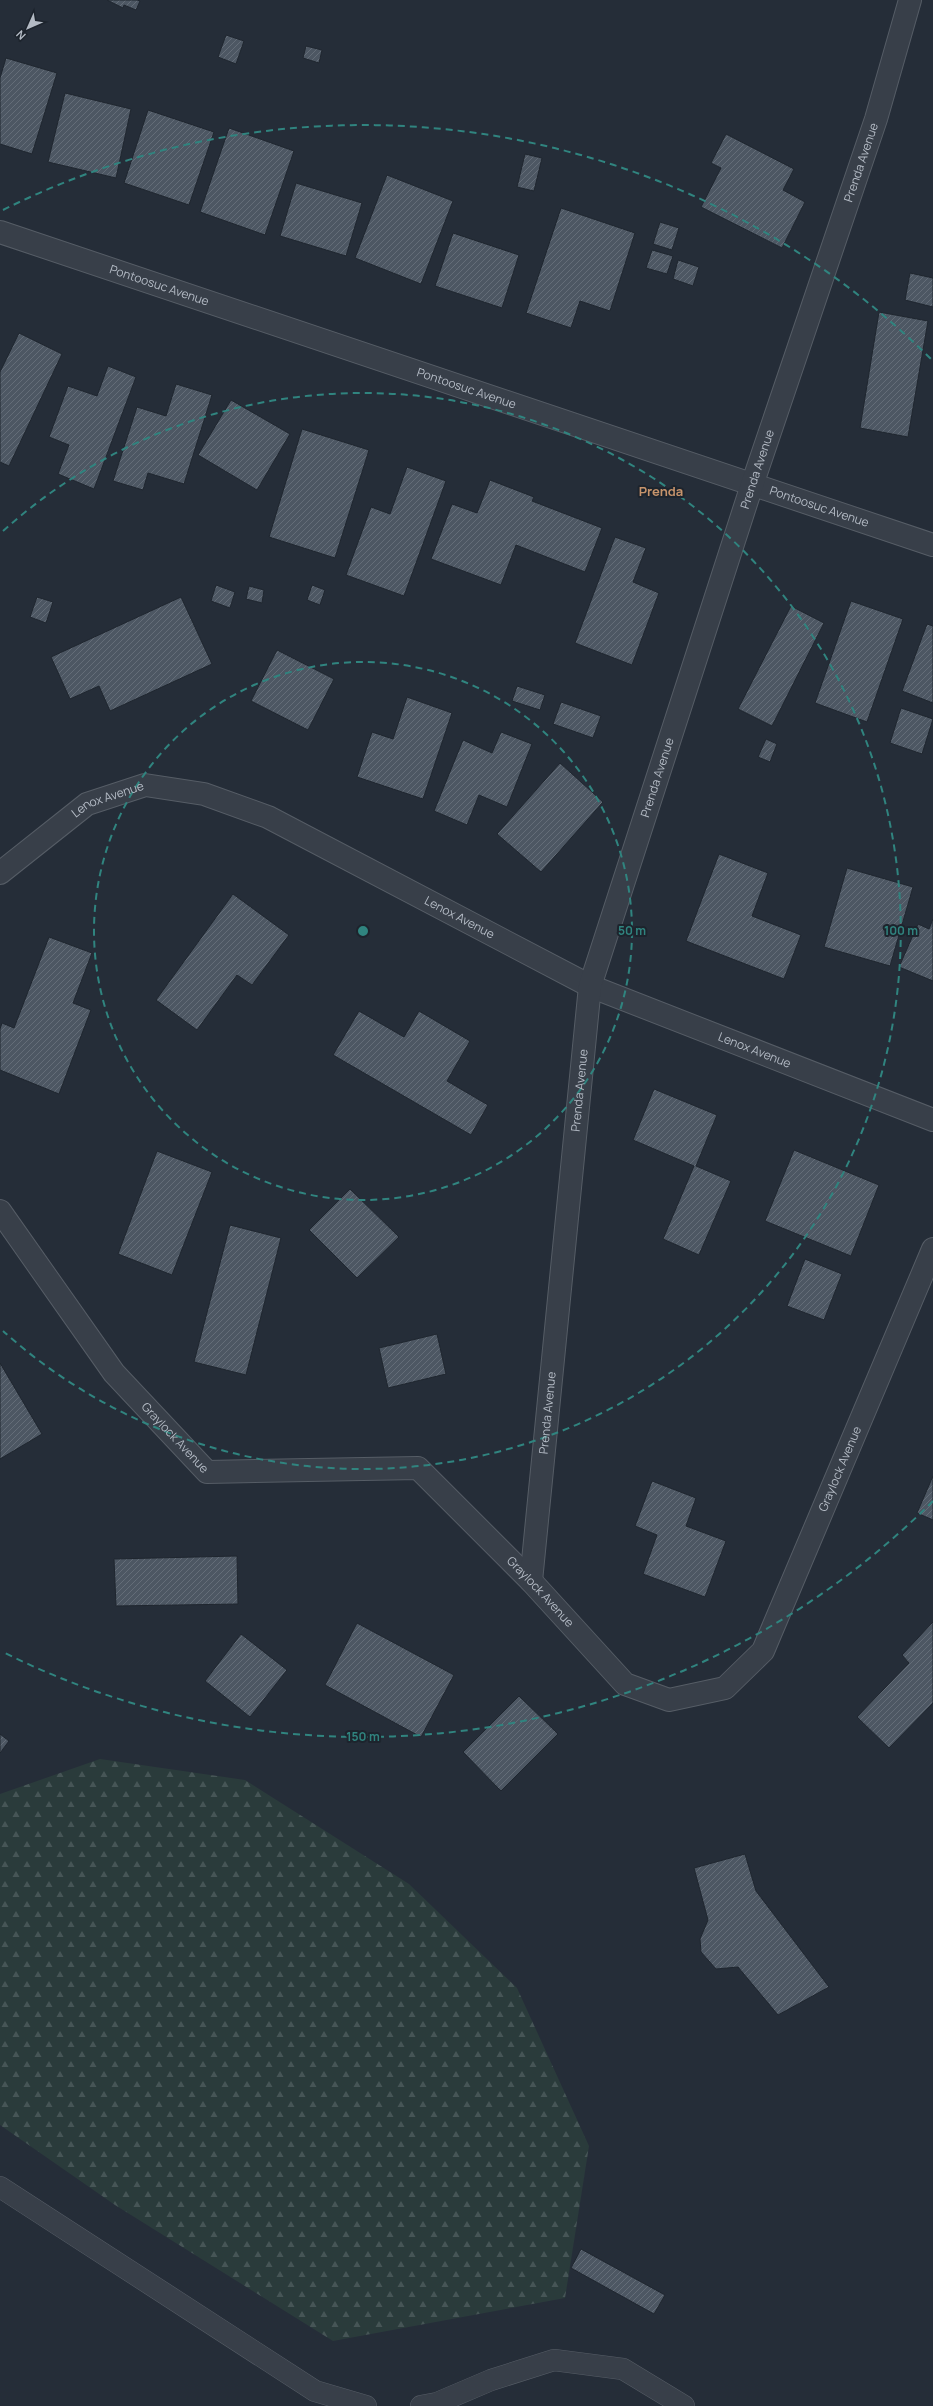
<svg xmlns="http://www.w3.org/2000/svg" width="933" height="2406" font-family="Manrope,sans-serif">
<style>
.forest{fill:url(#forest-firs)}
.building{fill:url(#building-hatch);stroke:#1f262f}
.lines{fill:none;stroke-linecap:round;stroke-linejoin:round}
.lane-casing{stroke:#565d66;stroke-width:22}
.street-casing{stroke:#565d66;stroke-width:24}
.lane{stroke:#383f49;stroke-width:21}
.street{stroke:#383f49;stroke-width:22}
.ring{fill:none;stroke:#30847f;stroke-width:2;stroke-dasharray:7 5}
.labels{text-anchor:middle;stroke-width:4;stroke-linejoin:round;paint-order:stroke}
.street-label{font-size:12px;fill:#b3bac4;stroke:#1d242d}
.neighbourhood-label{font-size:13px;font-weight:bold;fill:#c7946c;stroke:#1d242d}
.centre{fill:#30847f;stroke:#1d242d;stroke-width:2}
.ring-label{font-size:12px;text-anchor:middle;font-weight:bold;fill:#30847f;stroke:#1d242d;stroke-width:4;stroke-linejoin:round;paint-order:stroke}
</style>
<defs>
<pattern id="forest-firs" width="22" height="20" patternUnits="userSpaceOnUse"><rect width="22" height="20" fill="#2a3b3b"/><path d="M5 1l3.5 6h-7zM16 11l3.5 6h-7z" fill="#465556"/></pattern>
<pattern id="building-hatch" width="6" height="6" patternUnits="userSpaceOnUse"><rect width="6" height="6" fill="#4d5763"/><path d="M-1 1l2-2M0 6l6-6M5 7l2-2" fill="none" stroke="#646d78"/></pattern>
</defs>
<rect width="100%" height="100%" fill="#252d38"/>
<path class="forest" d="M100 1759 245 1780 409 1884 517 1988 589 2146 565 2298 333 2341 115 2205 0 2125V1794Z"/>
<g class="building">
<path d="M107 0H137L140 1 136 10 124 5 123 8Z"/>
<path d="M226 35 244 41 236 64 218 57Z"/>
<path d="M306 46 322 50 319 63 303 58Z"/>
<path d="M6 58 57 73 32 154 0 144V78Z"/>
<path d="M65 93 131 109 116 178 48 162Z"/>
<path d="M148 110 214 132 189 205 124 183Z"/>
<path d="M229 128 294 151 265 235 200 212Z"/>
<path d="M726 134 794 169 783 190 805 202 782 248 701 207 721 168 711 163Z"/>
<path d="M525 154 542 158 534 191 517 187Z"/>
<path d="M387 175 453 201 421 284 355 258Z"/>
<path d="M296 183 362 203 346 256 280 236Z"/>
<path d="M561 208 635 233 610 311 580 301 571 328 526 313Z"/>
<path d="M660 222 679 228 672 250 653 244Z"/>
<path d="M453 233 519 255 502 308 435 286Z"/>
<path d="M652 250 673 256 667 274 646 268Z"/>
<path d="M678 260 699 267 693 286 673 279Z"/>
<path d="M910 273 933 278V307L905 300Z"/>
<path d="M879 312 928 321 908 437 860 428Z"/>
<path d="M19 333 62 354 9 466 0 462V372Z"/>
<path d="M108 366 136 377 94 489 58 474 69 445 49 437 68 386 97 396Z"/>
<path d="M176 384 212 395 184 484 148 473 143 490 113 481 137 407 166 416Z"/>
<path d="M231 400 290 434 257 490 198 455Z"/>
<path d="M302 429 369 450 335 558 269 537Z"/>
<path d="M407 467 446 481 404 596 346 575 371 507 390 514Z"/>
<path d="M490 480 534 497 532 501 602 528 585 572 516 545 501 585 431 559 452 504 477 513Z"/>
<path d="M615 537 646 548 633 582 659 593 632 665 575 643Z"/>
<path d="M216 585 235 592 230 608 211 601Z"/>
<path d="M312 585 325 590 320 605 307 600Z"/>
<path d="M249 586 264 590 262 603 246 599Z"/>
<path d="M37 597 53 602 46 623 30 617Z"/>
<path d="M181 597 212 664 110 711 99 686 70 699 51 657Z"/>
<path d="M851 601 903 619 867 722 815 703Z"/>
<path d="M791 606 824 623 772 726 738 709Z"/>
<path d="M927 624 933 626V703L902 691Z"/>
<path d="M277 650 334 679 308 730 251 701Z"/>
<path d="M517 686 545 695 540 710 512 701Z"/>
<path d="M407 697 452 713 423 799 357 777 372 732 393 739Z"/>
<path d="M561 702 601 716 593 738 553 724Z"/>
<path d="M901 708 933 719 922 754 890 743Z"/>
<path d="M501 732 532 744 507 807 479 795 467 825 434 811 463 740 492 753Z"/>
<path d="M766 739 777 744 770 762 758 757Z"/>
<path d="M560 763 603 802 541 872 497 834Z"/>
<path d="M719 854 768 873 752 916 801 935 784 979 686 941Z"/>
<path d="M847 868 913 887 890 966 824 947Z"/>
<path d="M233 894 289 935 252 985 237 975 197 1030 156 1000Z"/>
<path d="M933 919V981L899 967 918 924 929 929Z"/>
<path d="M49 937 92 953 73 1003 91 1010 59 1094 0 1070V1029L2 1023 14 1028Z"/>
<path d="M359 1011 404 1037 419 1011 470 1041 447 1081 488 1105 471 1135 333 1055Z"/>
<path d="M654 1089 717 1115 696 1166 731 1181 699 1255 663 1239 694 1166 633 1140Z"/>
<path d="M794 1150 879 1185 851 1256 765 1221Z"/>
<path d="M157 1151 212 1172 172 1275 118 1254Z"/>
<path d="M350 1189 399 1237 357 1278 309 1230Z"/>
<path d="M230 1225 281 1238 246 1375 194 1362Z"/>
<path d="M805 1259 842 1274 824 1320 787 1306Z"/>
<path d="M437 1334 446 1374 388 1388 379 1348Z"/>
<path d="M0 1363 42 1434 0 1459Z"/>
<path d="M933 1476V1520L917 1513Z"/>
<path d="M652 1481 696 1498 686 1526 726 1541 705 1597 643 1574 657 1535 635 1526Z"/>
<path d="M237 1556 238 1604 116 1606 114 1559Z"/>
<path d="M933 1622V1703L889 1748 857 1717 909 1663 902 1655Z"/>
<path d="M357 1623 454 1675 421 1737 325 1685Z"/>
<path d="M241 1634 287 1670 250 1717 205 1681Z"/>
<path d="M519 1696 558 1734 501 1791 463 1752Z"/>
<path d="M0 1734 9 1741 0 1753Z"/>
<path d="M745 1854 756 1891 829 1987 778 2015 738 1967 716 1969 701 1952 700 1939 708 1920 694 1868Z"/>
<path d="M581 2249 665 2295 654 2314 571 2268Z"/>
</g>
<g class="lines">
<g class="lane-casing">
<g id="lane">
<path d="M0 2187 315 2391 366 2406"/>
<path d="M421 2406 437 2403 491 2380 554 2360 623 2369 684 2406"/>
</g>
</g>
<g class="street-casing">
<g id="street">
<path id="s1" d="M0 232 933 545"/>
<path id="s2" d="M0 873 87 804 145 785 204 794 268 817 590 986 933 1120"/>
<path id="s3" d="M0 1211 114 1373 207 1472 418 1468 531 1581 625 1684 669 1700 725 1688 763 1651 933 1249"/>
<path id="s4" d="M531 1581 590 986 752 485 876 119 910 0"/>
</g>
</g>
<use href="#lane" class="lane"/>
<use href="#street" class="street"/>
</g>
<g class="ring">
<circle cx="363" cy="931" r="269"/>
<path d="M3 531A538 538 0 1 1 3 1331"/>
<path d="M933 1501A806 806 0 0 1 3 1652M3 210A806 806 0 0 1 933 361"/>
</g>
<g class="labels">
<g class="street-label">
<text dy="4" stroke="none"><textPath href="#s4" startOffset="1465">Prenda Avenue</textPath></text>
<text dy="4" stroke="none"><textPath href="#s1" startOffset="168">Pontoosuc Avenue</textPath></text>
<text dy="4" stroke="none"><textPath href="#s1" startOffset="492">Pontoosuc Avenue</textPath></text>
<text dy="4" stroke="none"><textPath href="#s4" startOffset="1141">Prenda Avenue</textPath></text>
<text dy="4" stroke="none"><textPath href="#s1" startOffset="864">Pontoosuc Avenue</textPath></text>
<text dy="4" stroke="none"><textPath href="#s4" startOffset="817">Prenda Avenue</textPath></text>
<text dy="4" stroke="none"><textPath href="#s2" startOffset="132">Lenox Avenue</textPath></text>
<text dy="4" stroke="none"><textPath href="#s2" startOffset="516">Lenox Avenue</textPath></text>
<text dy="4" stroke="none"><textPath href="#s2" startOffset="840">Lenox Avenue</textPath></text>
<text dy="4" stroke="none"><textPath href="#s4" startOffset="493">Prenda Avenue</textPath></text>
<text dy="4" stroke="none"><textPath href="#s4" startOffset="169">Prenda Avenue</textPath></text>
<text dy="4" stroke="none"><textPath href="#s3" startOffset="287">Graylock Avenue</textPath></text>
<text dy="4" stroke="none"><textPath href="#s3" startOffset="1199">Graylock Avenue</textPath></text>
<text dy="4" stroke="none"><textPath href="#s3" startOffset="719">Graylock Avenue</textPath></text>
</g>
<g class="neighbourhood-label">
<text x="661" y="496">Prenda</text>
</g>
</g>
<circle cx="363" cy="931" r="6" class="centre"/>
<g class="ring-label">
<text x="632" y="935">50 m</text>
<text x="901" y="935">100 m</text>
<text x="363" y="1741">150 m</text>
</g>
<g transform="translate(28 28) rotate(225)" stroke="#1d242d" stroke-width="3" paint-order="stroke">
<path d="M0-3L7 15L0 10L-7 15Z" fill="#b3bac4"/>
<text y="-6" font-size="11" font-weight="bold" text-anchor="middle" fill="#b3bac4">N</text>
</g>
</svg>
